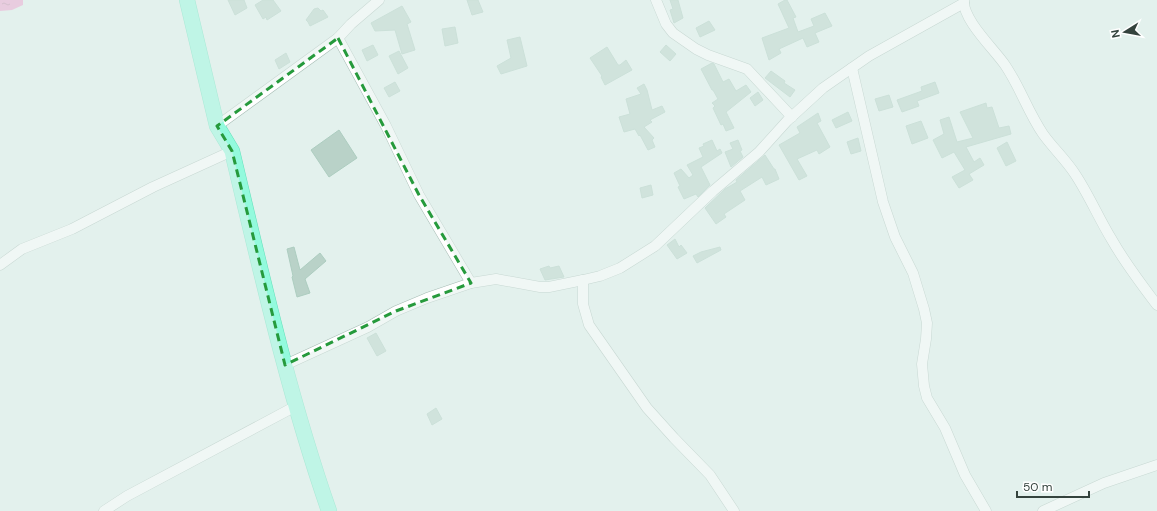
<svg xmlns="http://www.w3.org/2000/svg" width="1157" height="511" font-family="'DM Sans',sans-serif">
<style>
.water{fill:url(#water-ripples)}
.building{fill:#b9d2c8;stroke:#adcdc0}
.lines{fill:none;stroke-linecap:round;stroke-linejoin:round}
.street-casing{stroke:#a6bcb4;stroke-width:11}
.primary-casing{stroke:#64dfba;stroke-width:16}
.street{stroke:#fff;stroke-width:10}
.primary{stroke:#93fadd;stroke-width:15}
.marked{fill:none;stroke:#269a3c;stroke-width:3;stroke-dasharray:8 5;stroke-linejoin:round}
</style>
<defs>
<pattern id="water-ripples" width="26" height="14" patternUnits="userSpaceOnUse"><rect width="26" height="14" fill="#eda1ce"/><path d="M2 4q2-2 4 0t4 0M15 11q2-2 4 0t4 0" fill="none" stroke="#c185a8"/></pattern>
</defs>
<rect width="100%" height="100%" fill="#e3f1ed"/>
<path class="water" d="M0 0H23V5L12 10 0 11Z"/>
<g class="building">
<path d="M228 0H244L247 8 235 15Z"/>
<path d="M263 0H273L281 11 267 20 266 17 263 19 255 5Z"/>
<path d="M467 0H478L483 12 472 15Z"/>
<path d="M670 0H678L683 18 674 23 670 10 673 9Z"/>
<path d="M785 0H787L796 17 793 18 798 32 814 26 811 19 825 13 832 26 815 33 819 42 807 47 803 38 779 49 781 53 769 60 762 38 789 28 778 4Z"/>
<path d="M402 6 411 22 407 24 415 50 402 54 395 30 375 31 371 23Z"/>
<path d="M318 8 321 11 323 10 328 17 310 26 308 22 306 20 314 9Z"/>
<path d="M709 21 715 30 700 37 696 28Z"/>
<path d="M455 27 458 43 445 46 442 29Z"/>
<path d="M520 37 527 66 501 74 497 66 511 58 507 40Z"/>
<path d="M373 45 378 55 367 61 362 50Z"/>
<path d="M666 45 676 54 670 61 660 52Z"/>
<path d="M607 47 618 65H620L626 60 632 70 605 85 601 77 602 76 590 58Z"/>
<path d="M399 51 408 68 398 74 389 56Z"/>
<path d="M286 53 290 62 279 69 275 60Z"/>
<path d="M712 63 714 64 723 82 729 79 736 91 746 85 751 92 726 112 734 128 726 131 723 124 721 125 713 108 715 106 712 103 718 99 713 90H712L701 69Z"/>
<path d="M771 71 785 81 784 83 795 90 790 97 765 78Z"/>
<path d="M395 82 400 91 389 97 384 88Z"/>
<path d="M935 82 939 93 917 101 919 106 902 112 897 100 922 91 921 87Z"/>
<path d="M644 84 647 90 652 110 662 106 665 112 650 120 652 122 644 127 654 138 652 140 655 147 648 150 640 135 639 136 635 129 624 132 619 117 630 114 626 99 641 94 637 88Z"/>
<path d="M758 92 763 100 755 106 750 98Z"/>
<path d="M889 95 893 107 879 111 875 99Z"/>
<path d="M986 103 987 108 992 107 999 128 1009 126 1011 134 966 147 974 162 980 158 984 165 969 174 973 180 959 188 952 177 965 170 954 152 942 158 933 140 944 134 940 120 949 117 957 142 973 138 960 112Z"/>
<path d="M848 112 852 121 836 128 832 120Z"/>
<path d="M818 113 821 121 817 123 830 147 819 154 817 150 797 159 807 176 799 180 779 145 800 133 797 127Z"/>
<path d="M921 121 928 138 912 144 906 126Z"/>
<path d="M339 130 357 158 329 177 311 150Z"/>
<path d="M858 138 861 151 851 154 847 142Z"/>
<path d="M712 140 717 151 720 149 722 153 701 167 710 185 698 197 696 194 684 199 678 187 680 186 674 173 681 169 689 178 693 175 687 165 703 157 699 148 704 146 703 144Z"/>
<path d="M738 140 742 150 740 151 743 157 731 167 725 152 733 149 730 143Z"/>
<path d="M1007 142 1016 161 1006 166 997 148Z"/>
<path d="M765 155 774 169H775L779 179 766 185 762 177 740 191 745 200 724 214 726 217 716 224 705 208 725 189 737 182 736 180Z"/>
<path d="M651 185 653 195 642 198 640 188Z"/>
<path d="M675 239 679 247 681 245 687 253 677 259 667 245Z"/>
<path d="M294 247 300 270 320 253 326 261 305 279 310 293 297 297 292 277 293 276 287 249Z"/>
<path d="M720 247 721 250 697 263 693 256 701 252Z"/>
<path d="M549 266 550 268 559 266 564 277 545 280 540 269Z"/>
<path d="M376 333 386 351 377 356 367 338Z"/>
<path d="M436 408 442 419 432 425 427 414Z"/>
</g>
<g class="lines">
<g class="street-casing">
<g id="street">
<path d="M656 0 666 24 673 33 696 49 708 55 747 69 792 117"/>
<path d="M964 0C962 19 994 49 1005 65 1020 87 1028 112 1043 134 1053 148 1066 160 1075 174 1089 195 1099 219 1112 240 1125 263 1141 284 1157 305"/>
<path d="M338 38 386 126 419 195 471 283"/>
<path d="M852 68 883 202 895 237 913 273 924 309 927 323 926 339 922 364 924 386 927 398 945 428 965 475 986 511"/>
<path d="M217 126 338 38 351 24 379 0"/>
<path d="M0 265 22 249 72 229 153 187 232 151"/>
<path d="M583 280V304L589 325 647 408 674 438 710 475 734 511"/>
<path d="M285 365 368 327 396 311 427 298 471 283 496 279 540 287H549L583 280 600 276 620 268 655 246 713 191 759 152 787 121 823 88 869 56 964 3"/>
<path d="M104 511 127 496 296 406"/>
<path d="M1043 511 1104 483 1157 465"/>
</g>
</g>
<g class="primary-casing">
<path id="primary" d="M187 0 217 126 232 151C261 272 288 393 329 511"/>
</g>
<use href="#street" class="street"/>
<use href="#primary" class="primary"/>
</g>
<path d="M0 0H1157V511H0ZM338 38 419 195 471 283 396 311 285 365 232 151 217 126Z" fill="#e3f1ed" fill-opacity=".55" fill-rule="evenodd"/>
<path class="marked" d="M338 38 419 195 471 283 396 311 285 365 232 151 217 126Z"/>
<g transform="translate(1125 32) rotate(259)" stroke="#ffffff" stroke-width="3" paint-order="stroke">
<path d="M0-3L7 15L0 10L-7 15Z" fill="#34433d"/>
<text y="-6" font-size="11" font-weight="bold" text-anchor="middle" fill="#34433d">N</text>
</g>
<path d="M1017 491v6h72v-6" fill="none" stroke="#34433d" stroke-width="2"/>
<text x="1023" y="491" font-size="12" fill="#34433d" stroke="#ffffff" stroke-width="3" paint-order="stroke">50 m</text>
</svg>
